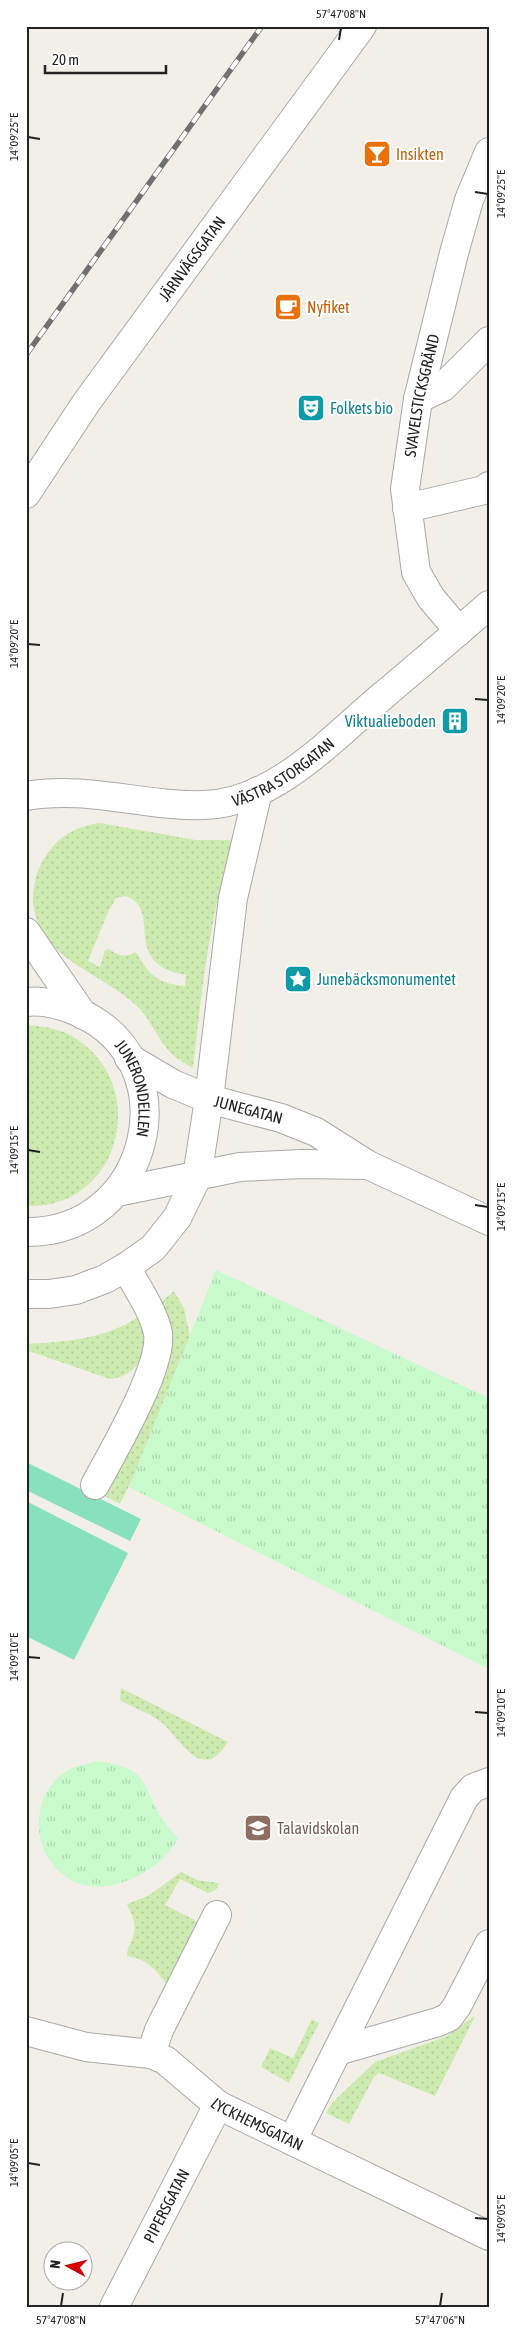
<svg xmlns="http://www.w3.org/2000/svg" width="515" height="2333" font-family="'Asap Condensed',sans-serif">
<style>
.grass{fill:url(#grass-dots);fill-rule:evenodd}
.park{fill:url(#park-tufts)}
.pitch{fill:#88e0be}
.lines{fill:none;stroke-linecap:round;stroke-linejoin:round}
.minor-casing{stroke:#a9a9a9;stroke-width:30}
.minor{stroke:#fff;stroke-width:28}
.rail-casing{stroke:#707070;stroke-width:5.5}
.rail{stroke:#fff;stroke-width:4;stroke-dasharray:11;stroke-linecap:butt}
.ticks{fill:none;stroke:#222;stroke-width:2}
.labels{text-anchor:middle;stroke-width:4;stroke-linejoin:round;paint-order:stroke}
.food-label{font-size:16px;fill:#c56008;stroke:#fff;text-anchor:start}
.street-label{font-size:16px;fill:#222;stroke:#fff}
.culture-label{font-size:16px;fill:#0d838f;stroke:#fff;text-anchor:start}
.education-label{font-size:16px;fill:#785e54;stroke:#fff;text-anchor:start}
.neatline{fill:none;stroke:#222;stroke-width:2}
.ticks-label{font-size:12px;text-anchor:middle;fill:#222}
</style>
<defs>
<pattern id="grass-dots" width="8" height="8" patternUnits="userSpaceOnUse" patternTransform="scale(1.25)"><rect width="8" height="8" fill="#cdebb0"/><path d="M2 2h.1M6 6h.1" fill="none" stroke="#b0c997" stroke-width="1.8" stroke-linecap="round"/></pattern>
<pattern id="park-tufts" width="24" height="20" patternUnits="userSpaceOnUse" patternTransform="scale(1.25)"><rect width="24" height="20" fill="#c8facc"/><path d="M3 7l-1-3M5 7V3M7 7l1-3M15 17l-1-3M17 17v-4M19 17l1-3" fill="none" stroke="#acd6af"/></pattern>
</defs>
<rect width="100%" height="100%" fill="#f2efe9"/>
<g class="grass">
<path d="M100 823 196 840H235C209 914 202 990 193 1068 186 1064 177 1059 171 1053 158 1040 151 1020 138 1007 102 972 37 959 33 901 33 888 35 876 41 864 55 839 71 827 100 823ZM126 896C164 910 119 964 186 975L185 986C158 984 148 974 136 952 125 958 119 956 109 949L105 950 100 967 88 961 109 910 116 898Z"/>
<path d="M26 1025C41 1026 57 1028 70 1035 153 1081 122 1210 26 1206Z"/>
<path d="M174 1291 184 1308 189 1332 190 1344 180 1382 120 1504 101 1494 159 1304Z"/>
<path d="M139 1316C141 1323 145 1331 145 1339 147 1360 130 1378 110 1379L26 1350V1344C64 1342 108 1339 139 1316Z"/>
<path d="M121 1688 228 1742C201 1785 182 1739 161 1722 148 1712 133 1708 120 1700Z"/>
<path d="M181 1872 197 1880 219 1883 216 1890 208 1893 180 1879 165 1905 193 1919 197 1923 168 1986C156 1970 147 1959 127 1956 127 1947 131 1944 133 1937 137 1924 132 1915 127 1904L148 1896Z"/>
<path d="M475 2016 435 2096 379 2073 374 2077 349 2124 326 2113 332 2103 375 2062 445 2037C457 2031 463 2022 475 2016Z"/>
<path d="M312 2019 319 2023 289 2083 261 2067 270 2048 293 2058Z"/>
</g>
<g class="park">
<path d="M216 1270 489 1398V1669L129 1487Z"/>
<path d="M98 1761C148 1769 140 1780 161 1817 166 1825 173 1832 178 1839 174 1845 169 1852 164 1857 142 1880 98 1897 69 1879 32 1856 28 1801 62 1774 72 1766 86 1764 98 1761Z"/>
</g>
<g class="pitch">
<path d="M26 1462 141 1519 130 1541 26 1490Z"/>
<path d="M26 1501 128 1553 74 1660 26 1636Z"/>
</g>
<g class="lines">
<g class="minor-casing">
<g id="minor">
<path d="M418 399 443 387 489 341"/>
<path id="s1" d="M26 494 86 403 362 26"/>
<path d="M407 508 484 490 489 486"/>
<path id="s2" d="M459 631 431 598 416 572 405 489 418 399 454 253 469 200 489 152"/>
<path id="s3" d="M26 796C88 785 143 807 204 805 272 804 331 740 379 699 416 668 452 637 489 605"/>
<path d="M26 932 83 1015"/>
<path id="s4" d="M26 1002C44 1000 62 1005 78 1012 191 1062 151 1233 26 1232"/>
<path id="s5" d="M129 1058 173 1084 209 1099 281 1118 316 1132 368 1165 489 1221"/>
<path d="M117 1192 240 1167 302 1164 368 1165"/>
<path d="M26 1294H49L76 1290 105 1279 126 1267 153 1248 177 1218 197 1177 209 1099 233 898 258 791"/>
<path d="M95 1485C112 1453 163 1367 158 1333 153 1310 137 1288 126 1267"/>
<path id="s6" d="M26 2031 86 2047 151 2054 165 2060 218 2105 489 2236"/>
<path d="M337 2051 438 2022 449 2017 457 2006 489 1944"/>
<path d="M151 2054 159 2030 217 1915"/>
<path d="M292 2141 464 1798 473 1788 489 1782"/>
<path id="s7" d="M114 2307 218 2105"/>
</g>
</g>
<use href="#minor" class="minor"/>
<g class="rail-casing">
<path id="rail" d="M26 355 262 26"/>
</g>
<use href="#rail" class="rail"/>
</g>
<path class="ticks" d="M339 40 341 28M28 137 40 139M475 192 488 194M28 644 40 645M475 699 488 700M28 1150 40 1152M475 1205 488 1207M28 1657 40 1658M475 1712 488 1713M28 2163 40 2165M475 2218 488 2219M61 2306 63 2293M440 2306 442 2293"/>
<defs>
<g id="bar-square" transform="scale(1.4375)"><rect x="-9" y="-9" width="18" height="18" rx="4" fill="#e8710a" stroke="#fff"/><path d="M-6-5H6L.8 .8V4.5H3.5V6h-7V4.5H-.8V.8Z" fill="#fff"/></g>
<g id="cafe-square" transform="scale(1.4375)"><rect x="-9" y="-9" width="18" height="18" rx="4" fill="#e8710a" stroke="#fff"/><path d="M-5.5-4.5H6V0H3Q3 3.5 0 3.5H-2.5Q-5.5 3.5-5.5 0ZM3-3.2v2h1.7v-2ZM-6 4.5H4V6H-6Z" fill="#fff"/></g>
<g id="theatre-square" transform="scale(1.4375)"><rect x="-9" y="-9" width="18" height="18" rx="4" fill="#0f9aa8" stroke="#fff"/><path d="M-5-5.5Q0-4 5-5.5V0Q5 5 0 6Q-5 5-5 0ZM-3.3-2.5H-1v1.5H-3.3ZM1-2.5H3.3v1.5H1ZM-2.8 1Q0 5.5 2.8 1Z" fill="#fff"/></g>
<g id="building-square" transform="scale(1.4375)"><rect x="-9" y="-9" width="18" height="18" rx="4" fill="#0f9aa8" stroke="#fff"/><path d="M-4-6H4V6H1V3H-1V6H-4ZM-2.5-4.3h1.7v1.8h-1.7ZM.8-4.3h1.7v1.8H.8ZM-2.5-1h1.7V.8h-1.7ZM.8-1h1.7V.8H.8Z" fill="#fff"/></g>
<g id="sight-square" transform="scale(1.4375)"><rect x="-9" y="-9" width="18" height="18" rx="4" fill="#0f9aa8" stroke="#fff"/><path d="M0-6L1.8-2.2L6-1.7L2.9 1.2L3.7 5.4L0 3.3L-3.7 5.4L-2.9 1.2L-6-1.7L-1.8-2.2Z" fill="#fff"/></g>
<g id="school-square" transform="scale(1.4375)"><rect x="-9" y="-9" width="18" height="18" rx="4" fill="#8d6e63" stroke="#fff"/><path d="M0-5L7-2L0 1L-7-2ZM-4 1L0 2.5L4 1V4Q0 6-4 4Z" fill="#fff"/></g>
</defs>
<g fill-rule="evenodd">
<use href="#bar-square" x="377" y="154"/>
<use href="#cafe-square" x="288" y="307"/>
<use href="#theatre-square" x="311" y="408"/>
<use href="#building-square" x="455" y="721"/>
<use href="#sight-square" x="298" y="979"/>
<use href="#school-square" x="258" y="1828"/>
</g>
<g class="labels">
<g class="food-label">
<text x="396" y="160">Insikten</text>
<text x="307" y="313">Nyfiket</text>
</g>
<g class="street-label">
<text dy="6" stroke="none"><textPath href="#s1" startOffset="288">JÄRNVÄGSGATAN</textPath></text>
<text dy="6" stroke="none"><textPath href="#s2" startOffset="252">SVAVELSTICKSGRÄND</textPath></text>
<text dy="6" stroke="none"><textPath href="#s3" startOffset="266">VÄSTRA STORGATAN</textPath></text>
<text dy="6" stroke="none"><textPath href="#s4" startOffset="155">JUNERONDELLEN</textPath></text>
<text dy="6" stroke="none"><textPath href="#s5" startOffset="131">JUNEGATAN</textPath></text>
<text dy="6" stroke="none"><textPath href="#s6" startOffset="256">LYCKHEMSGATAN</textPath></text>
<text dy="6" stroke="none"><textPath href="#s7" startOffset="114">PIPERSGATAN</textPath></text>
</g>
<g class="culture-label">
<text x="330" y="414">Folkets bio</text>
<text x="436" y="727" text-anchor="end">Viktualieboden</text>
<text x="317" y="985">Junebäcksmonumentet</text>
</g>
<g class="education-label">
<text x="277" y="1834">Talavidskolan</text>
</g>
</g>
<rect width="515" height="2333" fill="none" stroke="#ffffff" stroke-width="55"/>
<g transform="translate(68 2266) rotate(277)"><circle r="24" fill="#ffffff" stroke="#a7a7a7"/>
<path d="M0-4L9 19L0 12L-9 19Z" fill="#d40000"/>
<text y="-8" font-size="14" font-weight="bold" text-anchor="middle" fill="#222222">N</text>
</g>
<path d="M45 65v8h121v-8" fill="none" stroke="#222222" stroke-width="2.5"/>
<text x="52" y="65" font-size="15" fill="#222222" stroke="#ffffff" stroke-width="4" paint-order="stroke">20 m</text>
<rect x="28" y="28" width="460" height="2278" class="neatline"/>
<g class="ticks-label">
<text x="341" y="18">57°47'08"N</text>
<text transform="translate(14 137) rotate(-90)" y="4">14°09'25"E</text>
<text transform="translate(501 194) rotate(-90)" y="4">14°09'25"E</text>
<text transform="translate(14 644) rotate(-90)" y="4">14°09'20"E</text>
<text transform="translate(501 700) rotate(-90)" y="4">14°09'20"E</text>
<text transform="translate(14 1150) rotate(-90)" y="4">14°09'15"E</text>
<text transform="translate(501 1207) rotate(-90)" y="4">14°09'15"E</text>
<text transform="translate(14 1657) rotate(-90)" y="4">14°09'10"E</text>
<text transform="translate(501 1713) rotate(-90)" y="4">14°09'10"E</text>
<text transform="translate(14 2163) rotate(-90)" y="4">14°09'05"E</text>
<text transform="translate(501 2219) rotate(-90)" y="4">14°09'05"E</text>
<text x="61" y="2324">57°47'08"N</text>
<text x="440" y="2324">57°47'06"N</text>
</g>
</svg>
